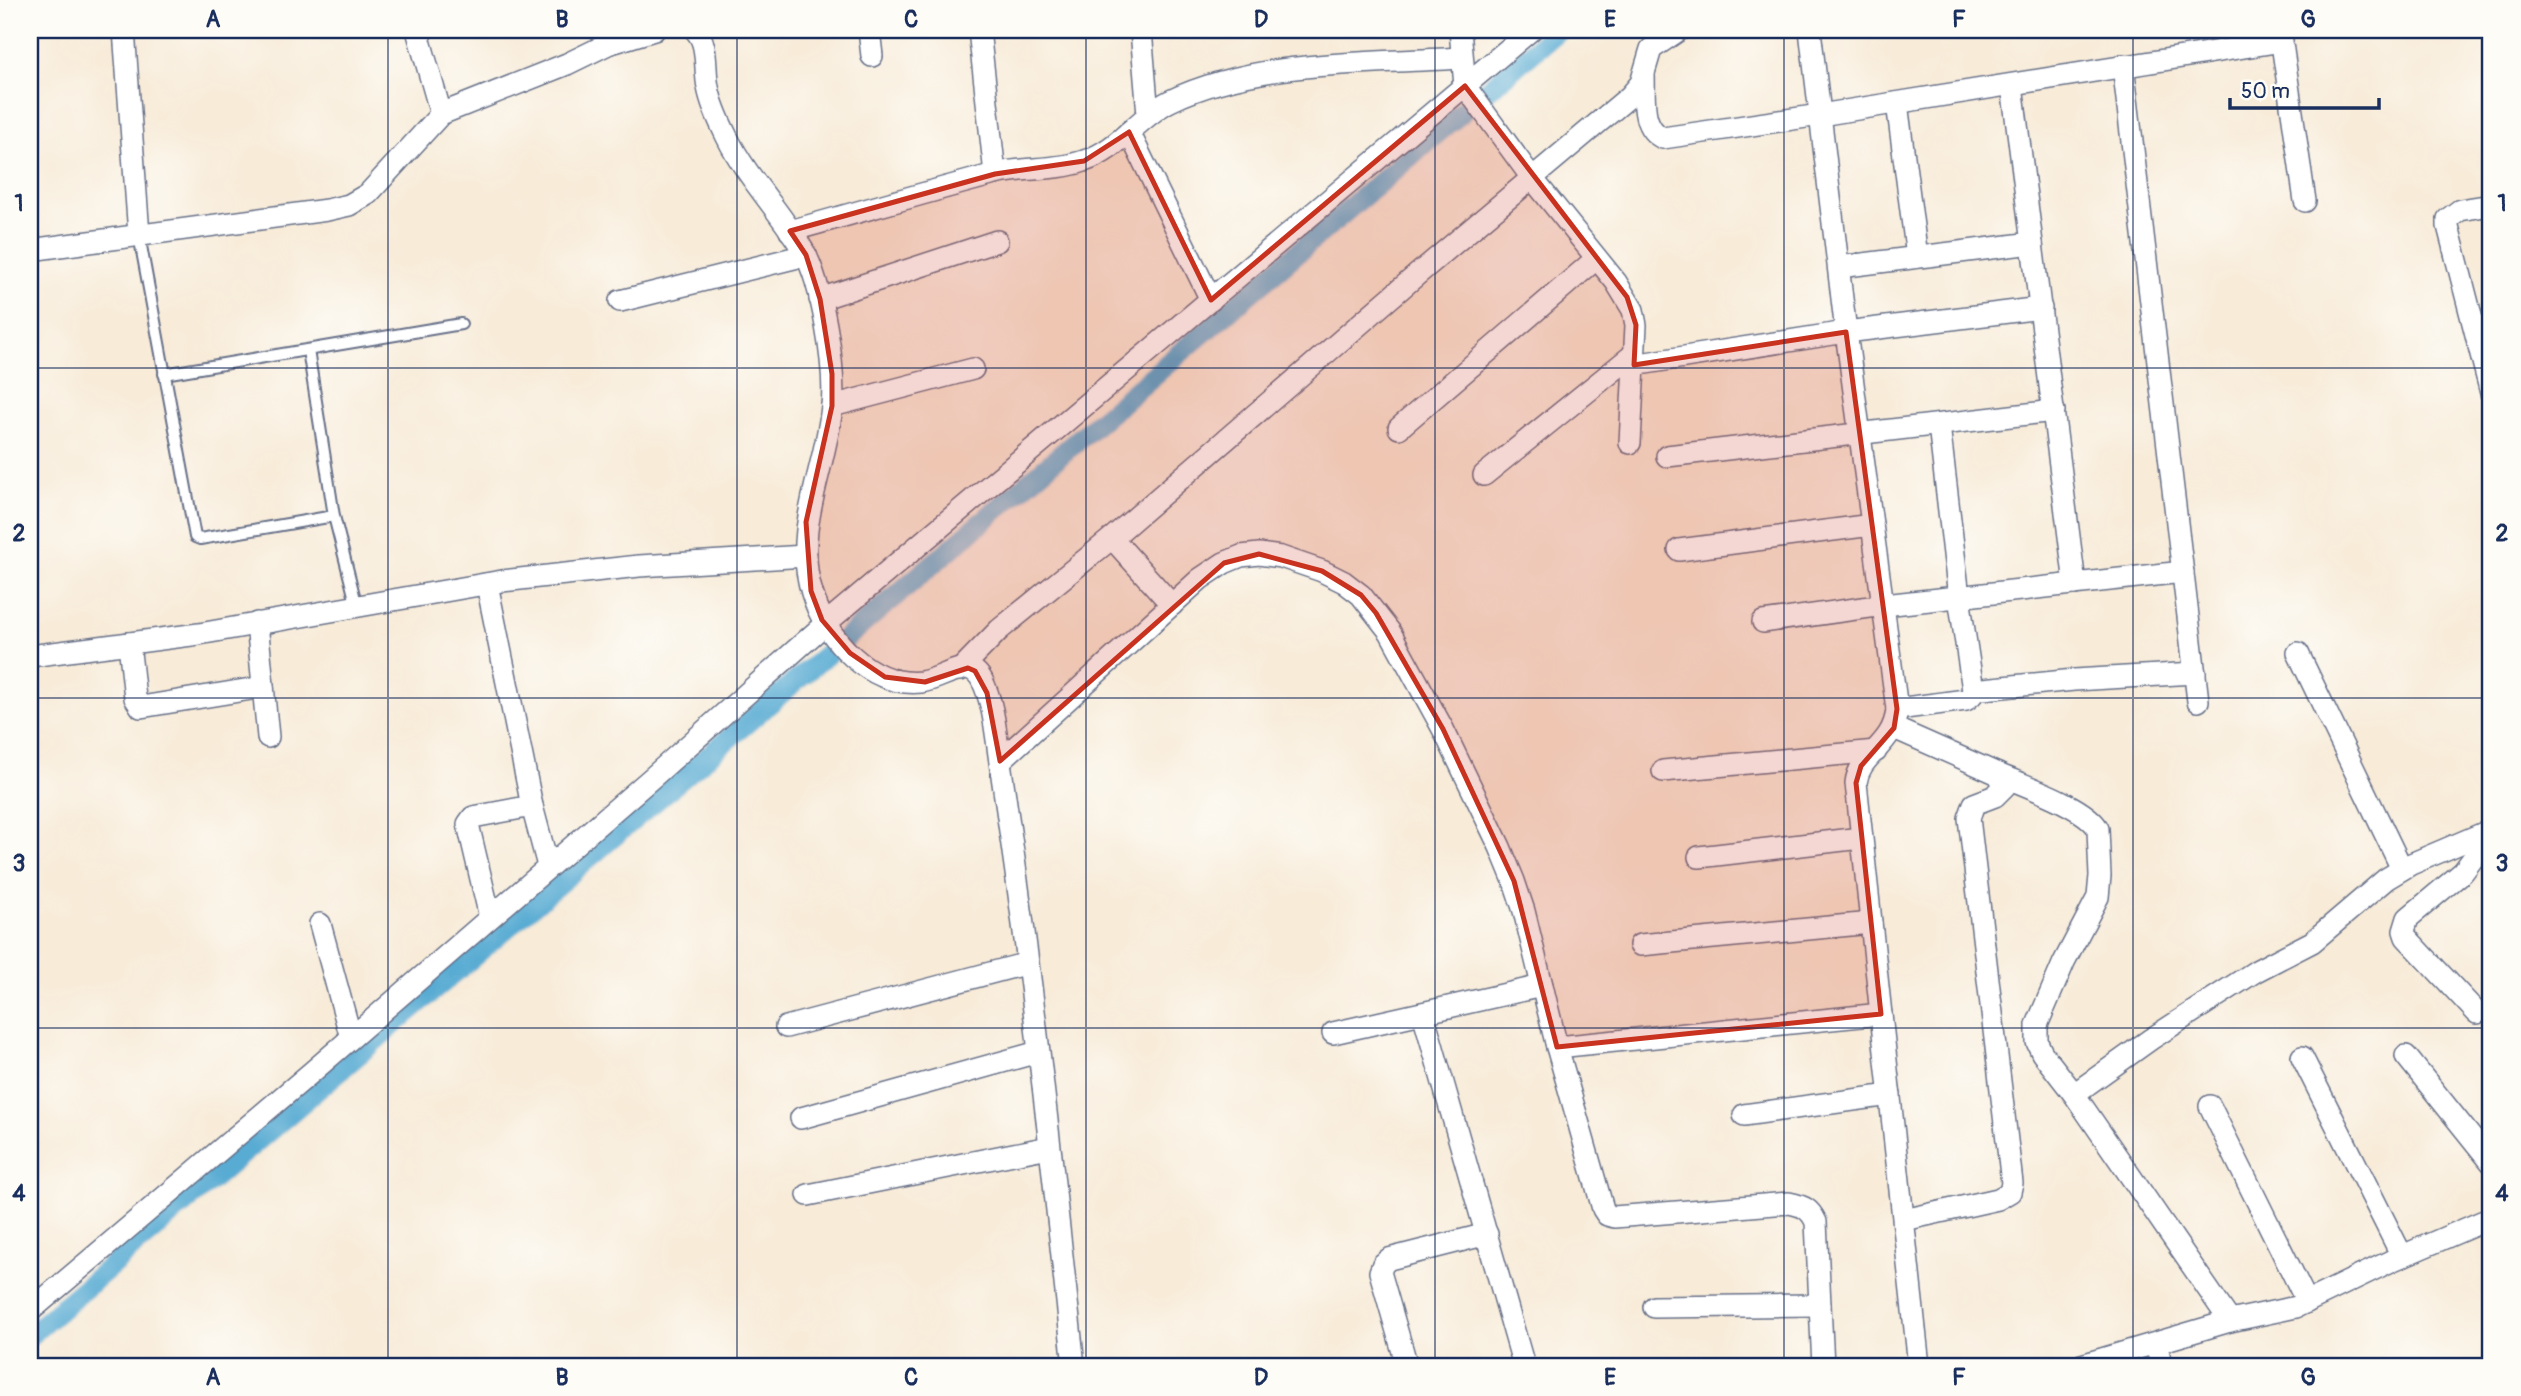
<svg xmlns="http://www.w3.org/2000/svg" width="2521" height="1396" font-family="Pangolin,sans-serif">
<style>
.lines{fill:none;stroke-linecap:round;stroke-linejoin:round}
.canal{stroke:#58abd3;stroke-width:21}
.service-casing{stroke:#687189;stroke-width:14}
.minor-casing{stroke:#687189;stroke-width:24}
.service{stroke:#fff;stroke-width:10}
.minor{stroke:#fff;stroke-width:21}
.marked{fill:#c8321e;fill-opacity:0.2;stroke:#c8321e;stroke-width:5;stroke-linejoin:round}
.grid{fill:none;stroke:#1b2f5e;stroke-width:2;stroke-opacity:0.55}
.neatline{fill:none;stroke:#1b2f5e;stroke-width:2.5}
.grid-label{font-size:23px;text-anchor:middle;font-weight:bold;fill:#1b2f5e}
</style>
<rect width="100%" height="100%" fill="#fdfcf7"/>
<filter id="ink" filterUnits="userSpaceOnUse"><feTurbulence type="fractalNoise" baseFrequency=".0143" numOctaves="2"/><feDisplacementMap in="SourceGraphic" scale="14" xChannelSelector="R" yChannelSelector="G"/><feConvolveMatrix kernelMatrix="1 2 1 2 8 2 1 2 1" color-interpolation-filters="sRGB"/></filter>
<filter id="wash" filterUnits="userSpaceOnUse"><feTurbulence type="fractalNoise" baseFrequency=".00686" numOctaves="4" result="noise"/><feDisplacementMap in="SourceGraphic" scale="28" xChannelSelector="R" yChannelSelector="G"/><feGaussianBlur stdDeviation="1.57" result="paint"/><feColorMatrix in="noise" values="0 0 0 0 0 0 0 0 0 0 0 0 0 0 0 0 0 1.4 0 .05"/><feComposite in="paint" operator="in"/></filter>
<g filter="url(#wash)">
<rect width="100%" height="100%" fill="#f8ebd8"/>
<g class="lines">
<path class="canal" d="M30 1335 1558 30"/>
</g>
</g>
<g filter="url(#ink)">
<g class="lines">
<g class="service-casing">
<g id="service">
<path d="M139 235 195 537 200 539 334 516"/>
<path d="M308 350 334 516 357 607"/>
<path d="M164 374 461 324"/>
</g>
</g>
<g class="minor-casing">
<g id="minor">
<path d="M124 30 139 235"/>
<path d="M417 30 441 114"/>
<path d="M695 30C709 43 704 69 708 87 711 104 719 121 727 137 747 178 780 211 803 250 822 282 836 369 832 406 826 469 792 530 812 593 826 639 870 687 921 682 936 680 950 670 965 668 973 668 978 673 982 680 994 704 996 735 1000 762 1004 789 1008 817 1012 845 1037 1018 1055 1192 1074 1366"/>
<path d="M869 30 872 56"/>
<path d="M979 30 995 174"/>
<path d="M1141 30 1148 115"/>
<path d="M1460 30 1465 86 1532 178 1616 282 1633 310 1636 325 1630 443"/>
<path d="M1810 30 1846 332 1897 709C1894 747 1859 753 1856 783L1919 1366"/>
<path d="M2280 30 2305 201"/>
<path d="M2123 65 2198 701"/>
<path d="M1644 75C1645 97 1640 128 1663 138L1820 115 2282 41"/>
<path d="M2012 85 2075 584"/>
<path d="M1897 103 1917 257"/>
<path d="M1129 132 1211 300"/>
<path d="M2491 205 2460 210 2448 219V226L2491 393"/>
<path d="M790 231C859 212 927 192 995 174 1024 167 1055 171 1084 161 1119 150 1138 117 1170 101 1257 59 1368 64 1462 58"/>
<path d="M30 250 327 210 349 205 368 194 441 114 567 64 608 44 654 30"/>
<path d="M1839 267 2032 243"/>
<path d="M820 299 997 241"/>
<path d="M620 301 806 255"/>
<path d="M1633 365 1846 332 2041 308"/>
<path d="M832 406 973 369"/>
<path d="M1399 428 1596 259"/>
<path d="M1667 456 2054 411"/>
<path d="M1484 475 1634 354"/>
<path d="M1112 538 1172 605"/>
<path d="M1679 550 1872 525"/>
<path d="M487 584 532 806 548 866"/>
<path d="M1763 622 1884 605 2183 572"/>
<path d="M257 623 268 737"/>
<path d="M129 643 135 698 141 707 263 687"/>
<path d="M2298 653 2402 869"/>
<path d="M30 656 199 634 502 581 639 566 806 556"/>
<path d="M960 670 999 630 1112 538 1419 273 1630 96 1641 83 1651 49 1679 30"/>
<path d="M1973 690 2074 680 2195 673"/>
<path d="M1897 709 1966 700 1972 695 1973 690 1959 597 1939 425"/>
<path d="M1894 728 1998 774 2005 786 1995 796 1974 804 1969 818 2012 1183 2010 1192 1998 1199 1904 1220"/>
<path d="M1000 761 1200 579 1224 563 1241 556 1259 554 1281 557 1322 571 1344 582 1361 595 1390 632 1443 729 1500 847 1514 881 1524 911 1557 1047 1603 1209 1607 1215 1614 1217 1789 1203C1804 1206 1810 1209 1816 1222L1823 1366"/>
<path d="M1663 771 1876 751"/>
<path d="M1998 774C2023 785 2087 807 2098 829L2100 876 2098 897 2064 962 2037 1025V1042L2042 1053 2074 1094 2230 1321"/>
<path d="M1699 857 1861 838"/>
<path d="M490 917 468 824 473 817 532 806"/>
<path d="M320 924 351 1038"/>
<path d="M1640 945 1871 923"/>
<path d="M1423 1013 1524 1366"/>
<path d="M2477 1013 2406 937 2404 931 2408 918 2463 872 2491 834"/>
<path d="M786 1027 1028 963"/>
<path d="M1333 1033 1542 986"/>
<path d="M1557 1047 1881 1014"/>
<path d="M2406 1056 2491 1162"/>
<path d="M2302 1057 2402 1256"/>
<path d="M2074 1094 2151 1039 2256 971 2312 942 2386 879 2411 864 2491 830"/>
<path d="M2210 1106 2307 1302"/>
<path d="M1744 1115 1890 1095"/>
<path d="M801 1118 1038 1052"/>
<path d="M808 1195 1049 1147"/>
<path d="M1654 1307 1820 1305"/>
<path d="M30 1311 312 1072 654 776 825 624 1531 30"/>
<path d="M2156 1344 2162 1366"/>
<path d="M1407 1366 1380 1272 1383 1264 1389 1259 1487 1234"/>
<path d="M2078 1366 2230 1321 2296 1307 2393 1260 2491 1218"/>
</g>
</g>
<use href="#service" class="service"/>
<use href="#minor" class="minor"/>
</g>
</g>
<path class="marked" d="M1465 86 1627 297 1636 325 1634 365 1846 332 1897 709 1894 728 1861 766 1856 783 1881 1014 1557 1047 1514 881 1443 729 1376 613 1361 595 1322 571 1259 554 1224 563 1000 761 987 693 975 671 968 668 925 682 885 677 850 653 822 620 811 591 806 522 832 406V374L820 299 806 255 790 231 995 174 1084 161 1129 132 1211 300Z"/>
<path class="grid" d="M388 30V1366M737 30V1366M1086 30V1366M1435 30V1366M1784 30V1366M2133 30V1366M30 368H2491M30 698H2491M30 1028H2491"/>
<rect width="2521" height="1396" fill="none" stroke="#fdfcf7" stroke-width="77"/>
<path d="M2230 98v10h149v-10" fill="none" stroke="#1b2f5e" stroke-width="3.5"/>
<text x="2241" y="98" font-size="21" fill="#1b2f5e" stroke="#fdfcf7" stroke-width="5" paint-order="stroke">50 m</text>
<rect x="38" y="38" width="2444" height="1320" class="neatline"/>
<g class="grid-label">
<text x="213" y="27">A</text>
<text x="562" y="27">B</text>
<text x="911" y="27">C</text>
<text x="1261" y="27">D</text>
<text x="1610" y="27">E</text>
<text x="1959" y="27">F</text>
<text x="2308" y="27">G</text>
<text x="19" y="211">1</text>
<text x="2502" y="211">1</text>
<text x="19" y="541">2</text>
<text x="2502" y="541">2</text>
<text x="19" y="871">3</text>
<text x="2502" y="871">3</text>
<text x="19" y="1201">4</text>
<text x="2502" y="1201">4</text>
<text x="213" y="1385">A</text>
<text x="562" y="1385">B</text>
<text x="911" y="1385">C</text>
<text x="1261" y="1385">D</text>
<text x="1610" y="1385">E</text>
<text x="1959" y="1385">F</text>
<text x="2308" y="1385">G</text>
</g>
</svg>
